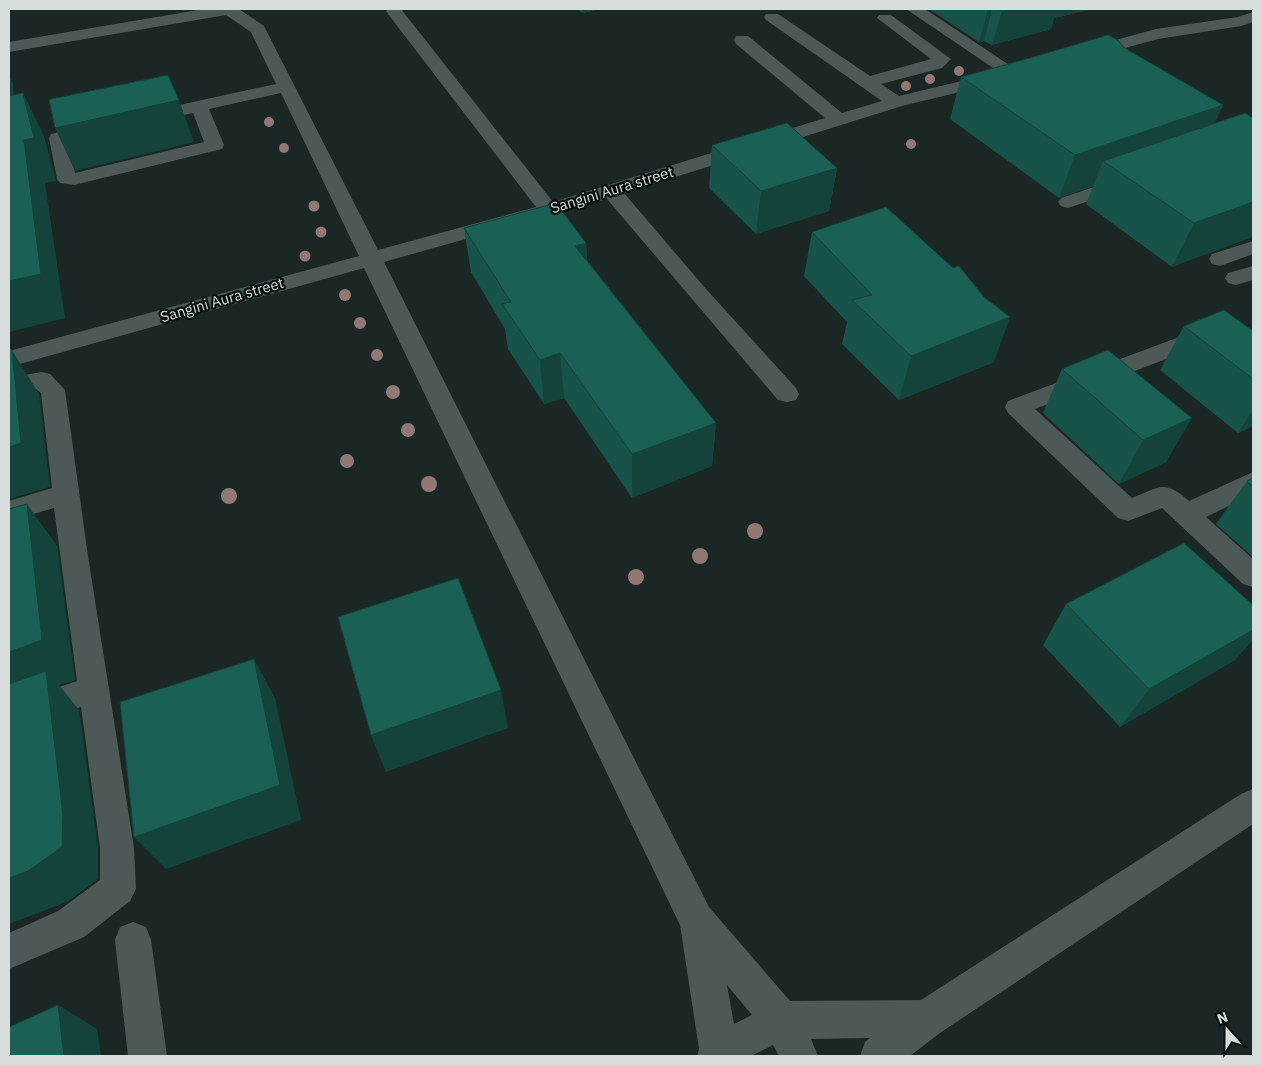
<svg xmlns="http://www.w3.org/2000/svg" width="1262" height="1065" font-family="'IBM Plex Sans',sans-serif">
<style>
.lines{fill:none;stroke-linecap:round;stroke-linejoin:round}
.minor{fill:#4c5956;fill-rule:evenodd}
.tree{fill:#937774}
.wall{fill:#175348}
.shaded-wall{fill:#13433b}
.building{fill:#1b6054;stroke:#13433b}
.labels{text-anchor:middle;stroke-width:4.5;stroke-linejoin:round;paint-order:stroke}
.far-street-label{font-size:15px;fill:#d6dddb;stroke:#090f0d}
</style>
<rect width="100%" height="100%" fill="#1b2724"/>
<g class="lines">
<g class="minor">
<path d="M204 9H239L264 26 378 250 536 207 388 14 386 11 388 9H401L553 202 825 118 736 44 734 40 736 36H748L842 113 882 101 766 20 764 17 766 14H778L870 76 931 59 877 18 879 15H891L951 59 942 68 881 84 899 96 995 73 1001 74 1004 78 1001 82 902 106 624 193 706 289 796 388 799 394 796 400 787 402 778 400 607 199 384 262 709 907 790 1001 921 1000 1241 794 1253 789V824L940 1033 910 1056H860L865 1042 870 1038 811 1039 818 1056H779L773 1045 751 1056H697L699 1049 680 925 364 268 9 367V351L359 256 281 93 209 109 224 145 222 149 74 185 60 183 57 179 49 138 51 134 96 123 103 125 105 129 103 133 68 141 75 173 204 142 193 113 145 124 138 122 136 118 138 114 276 84 251 32 226 15 9 52V42ZM727 985 752 1015 734 1024Z"/>
<path d="M906 9H925L1023 74 1020 78H1008Z"/>
<path d="M1253 12V22L1241 26 1158 39 1085 59 1079 58 1077 54 1079 50 1156 29 1238 17Z"/>
<path d="M1124 177 1131 179 1134 183 1131 187 1068 208 1061 206 1058 202 1061 198Z"/>
<path d="M1253 241V254L1220 266 1212 264 1209 259 1212 254Z"/>
<path d="M1253 266V280L1236 285 1228 283 1225 278 1228 273Z"/>
<path d="M1198 330 1206 333 1253 369V389L1244 387 1195 348 1035 409 1132 498C1160 487 1164 479 1189 501L1253 472V494L1206 517 1253 559V587L1243 584 1162 508 1128 521 1118 518 1008 413 1005 407 1008 401Z"/>
<path d="M41 372 50 374 65 390 88 556 134 848 136 889 130 901 84 937 9 969V933L58 911 100 880V848L81 707 9 732V704L77 681 54 508 9 521V501L52 488 41 393 36 389 9 394V378Z"/>
<path d="M133 922 146 927 151 940 167 1056H128L115 940 120 927Z"/>
</g>
</g>
<g class="tree">
<circle cx="959" cy="71" r="5"/>
<circle cx="930" cy="79" r="5"/>
<circle cx="906" cy="86" r="5"/>
<circle cx="269" cy="122" r="5"/>
<circle cx="911" cy="144" r="5"/>
<circle cx="284" cy="148" r="5"/>
<circle cx="314" cy="206" r="5.5"/>
<circle cx="321" cy="232" r="5.5"/>
<circle cx="305" cy="256" r="5.5"/>
<circle cx="345" cy="295" r="6"/>
<circle cx="360" cy="323" r="6"/>
<circle cx="377" cy="355" r="6"/>
<circle cx="393" cy="392" r="7"/>
<circle cx="408" cy="430" r="7"/>
<circle cx="347" cy="461" r="7"/>
<circle cx="429" cy="484" r="8"/>
<circle cx="229" cy="496" r="8"/>
<circle cx="755" cy="531" r="8"/>
<circle cx="700" cy="556" r="8"/>
<circle cx="636" cy="577" r="8"/>
</g>
<g class="wall">
<path d="M578 9H601L582 13Z"/>
<path d="M929 9H1093L1054 18 1051 29 992 45 984 41 979 42Z"/>
<path d="M1123 47 1223 105 1214 124 1253 118 1172 267 1086 204 1093 186 1059 198 950 119 961 77Z"/>
<path d="M712 145 837 168 829 211 756 234 709 188Z"/>
<path d="M464 228 586 243 587 260 716 423 712 466 632 498 564 398 544 404 508 349 505 329 471 272Z"/>
<path d="M812 232 994 362 899 400 842 344 847 322 804 276Z"/>
<path d="M1184 326 1253 331V426L1238 433 1160 370Z"/>
<path d="M1108 350 1166 462 1119 484 1043 413 1062 369Z"/>
<path d="M1253 478V557L1216 524 1247 481Z"/>
<path d="M1066 604 1235 660 1120 727 1043 645Z"/>
</g>
<g class="shaded-wall">
<path d="M582 9H601L582 13Z"/>
<path d="M988 9H992L984 41 979 42Z"/>
<path d="M1010 9H1093L1054 18 1051 29 992 45 1002 11Z"/>
<path d="M9 76 13 84 17 141 9 124Z"/>
<path d="M23 93 44 136 56 181 45 183 65 318 9 332V281L24 140Z"/>
<path d="M179 100 194 142 75 171 55 128Z"/>
<path d="M1223 105 1203 148 1103 161 1093 186 1059 198 1075 155Z"/>
<path d="M837 168 829 211 756 234 761 191Z"/>
<path d="M1253 202V237L1172 267 1194 223Z"/>
<path d="M586 243 588 287 575 246Z"/>
<path d="M1010 317 994 362 899 400 911 356Z"/>
<path d="M12 350 39 394 50 487 9 499V447Z"/>
<path d="M560 353 564 398 544 404 540 360Z"/>
<path d="M1253 410V426L1238 433Z"/>
<path d="M1192 418 1166 462 1119 484 1143 440Z"/>
<path d="M716 423 712 466 632 498V454Z"/>
<path d="M27 504 57 546 75 680 59 685 79 710 98 848V879L67 902 9 924V652Z"/>
<path d="M1253 630V640L1235 660 1120 727 1149 689Z"/>
<path d="M254 659 275 698 301 820 166 869 134 837Z"/>
<path d="M501 690 508 728 386 772 371 735Z"/>
<path d="M58 1005 97 1029 101 1056H64Z"/>
</g>
<g class="building">
<path d="M997 9H1010L1002 11Z"/>
<path d="M1108 35 1119 41 1123 47 1223 105 1075 155 961 77 1030 58Z"/>
<path d="M168 75 179 100 55 128 49 100 51 99Z"/>
<path d="M23 93 34 138 24 140 41 274 9 281V96Z"/>
<path d="M1245 113 1253 118V202L1194 223 1103 161Z"/>
<path d="M787 123 837 168 761 191 712 145Z"/>
<path d="M556 203 586 243 575 246 716 423 632 454 560 353 540 360 502 304 511 302 464 228Z"/>
<path d="M886 207 953 268 959 266 984 297 1010 317 911 356 852 300 872 295 812 232Z"/>
<path d="M1224 310 1253 331V379L1184 326Z"/>
<path d="M9 347 12 350 21 443 9 447Z"/>
<path d="M1108 350 1192 418 1143 440 1062 369Z"/>
<path d="M1253 478V487L1247 481Z"/>
<path d="M27 504 42 640 9 652V509Z"/>
<path d="M1184 543 1253 605V630L1149 689 1066 604Z"/>
<path d="M458 578 501 690 371 735 338 617Z"/>
<path d="M254 659 280 785 134 837 120 702Z"/>
<path d="M46 671 63 815 62 847 28 871 9 878V684Z"/>
<path d="M58 1005 64 1056H9V1027Z"/>
</g>
<g class="labels">
<g class="far-street-label">
<text transform="translate(612 190) rotate(-17)" y="5">Sangini Aura street</text>
<text transform="translate(222 300) rotate(-16)" y="5">Sangini Aura street</text>
</g>
</g>
<rect width="1262" height="1065" fill="none" stroke="#d6dddb" stroke-width="20"/>
<g transform="translate(1227 1030) rotate(339)" stroke="#090f0d" stroke-width="4" paint-order="stroke">
<path d="M0-4L9 19L0 12L-9 19Z" fill="#d6dddb"/>
<text y="-8" font-size="14" font-weight="bold" text-anchor="middle" fill="#d6dddb">N</text>
</g>
</svg>
